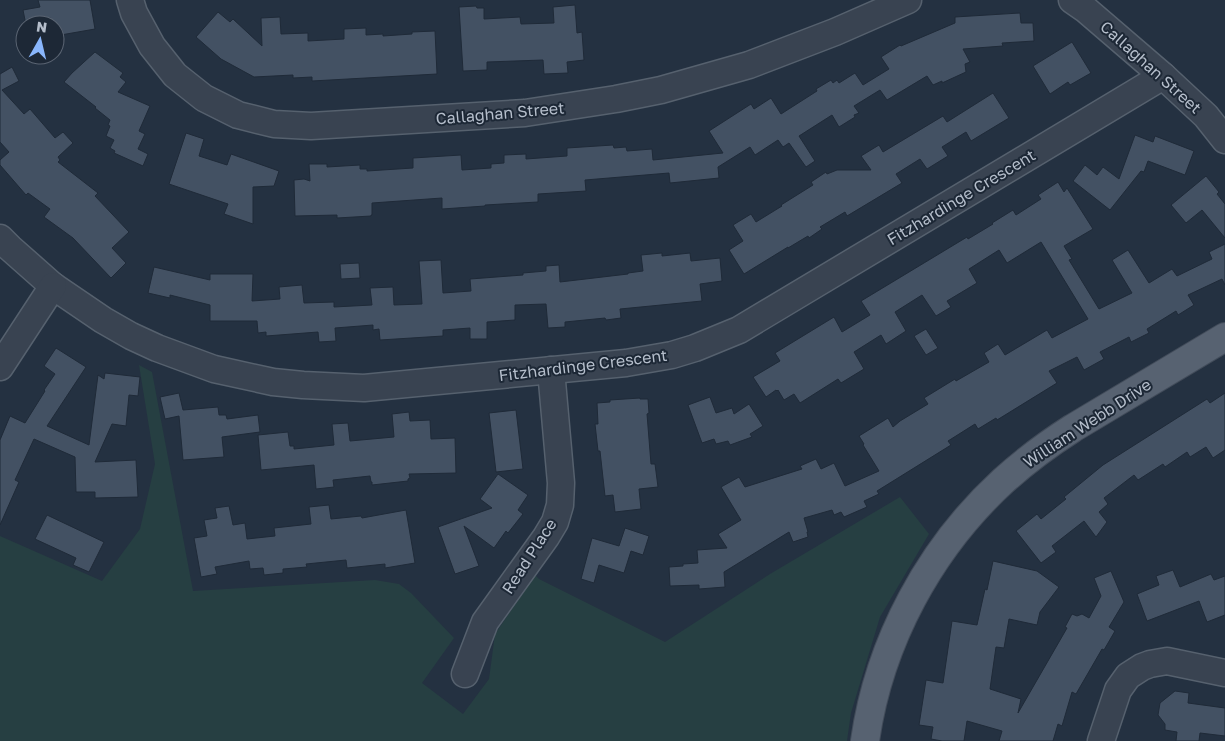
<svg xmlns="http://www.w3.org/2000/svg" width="1225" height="741" font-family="'Golos Text',sans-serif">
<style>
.green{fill:#263f42}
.building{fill:#435163;stroke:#1f2a38}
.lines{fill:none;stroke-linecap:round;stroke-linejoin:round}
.minor-casing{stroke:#56616e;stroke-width:29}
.major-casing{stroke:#424c5a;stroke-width:30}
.minor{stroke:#394351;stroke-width:26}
.major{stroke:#576271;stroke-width:28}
.labels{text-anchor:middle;stroke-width:4;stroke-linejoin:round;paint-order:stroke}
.street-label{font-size:16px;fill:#b5becb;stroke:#1d2836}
</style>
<rect width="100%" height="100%" fill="#243141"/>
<path class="green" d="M139 365 152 372 193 591 375 580 399 584 411 593 454 638 422 683 463 714 489 679 495 634 535 575 539 579 665 642 770 574 900 497 929 534 880 617 851 713 847 741H0V536L102 581 140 529 155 464Z"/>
<g class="building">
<path d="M38 0H90L95 29 55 36V25H26L23 10 40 7Z"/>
<path d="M575 5 577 33 582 32 584 60 567 62 568 73 544 74 543 60 487 62V70L463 71 459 7 476 6 477 8H484V19L520 17 521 24 554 23 553 7Z"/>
<path d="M218 12 230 22 233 19 262 46 261 18 280 17 281 34 308 33V41L344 39V29L366 28V35L383 34V36L412 34V32L435 31 437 74 312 81V77L293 78V75L254 77 221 59 196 37Z"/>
<path d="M1020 13 1021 23H1033L1034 41 1002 43 1003 46 963 49 970 62 965 64 966 72 942 83V81L933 85 927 76 887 100 880 90 854 106 859 113 854 115 855 117 839 127 832 115 799 136 815 161 806 167 789 143 783 147 778 140 755 155 750 147 718 167 719 178 670 183 669 173 585 180 586 191 538 194V202L485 205V206L442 209V198L372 203V215H371V216L337 218V215L295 216 294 180 304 179 310 181 309 164H327V167L360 165V169H367V171L413 168V158L461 155 462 170 491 168V164L504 163V155L526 154V159L567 156V148L613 145 614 148 626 147 627 151 652 149 653 160 723 153 709 131 751 104 754 109 771 98 781 114 817 91 816 89 831 80 833 83 837 80 839 83 855 73 863 85 889 69 881 57 900 45 901 46 955 23V17Z"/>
<path d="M1072 42 1091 73 1070 85 1068 82 1050 94 1033 66Z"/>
<path d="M95 52 123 73 120 77 126 82 118 92 150 106 139 131 145 134 138 149 148 154 143 166 114 153 115 151 110 148 114 140 106 136 110 126 108 125 110 120 95 108 96 107 64 82 72 73Z"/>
<path d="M12 67 19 81 2 90 24 114 30 109 55 138 63 132 73 143 58 157 60 160 58 162 98 193 95 196 129 232 112 248 126 263 111 278 73 238 44 217 50 209 28 193 26 195 0 165V160L9 152 0 142V74Z"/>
<path d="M993 93 1009 118 971 141 966 132 942 147 948 156 927 169 920 159 896 174 902 183 847 216 845 212 820 227 822 229 809 238 808 236 788 248V247L744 274 729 250 743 241 733 225 751 214 756 222 782 206 781 205 813 185 811 182 826 172 827 174 837 170H871L861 156 879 145 883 152 943 116 947 122Z"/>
<path d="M186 133 204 139 199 156 227 165 231 154 279 171 274 186 253 187V224L224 214 228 204 169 184Z"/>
<path d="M1135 135 1153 142 1155 136 1194 151 1185 175 1148 161 1144 172 1141 171 1110 210 1073 181 1085 165 1097 175 1103 167 1119 179Z"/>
<path d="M1206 176 1219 192 1217 194 1225 204V238L1202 210 1186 223 1171 205Z"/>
<path d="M1058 182 1064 192 1067 188 1093 229 1064 246 1072 259 1069 260 1099 309 1132 293 1112 260 1128 250 1149 283 1172 269 1177 276 1212 259 1209 252 1225 244V285L1222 279 1188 295 1194 305 1178 315 1176 311 1147 329 1149 333 1131 342 1129 337 1100 352 1104 359 1084 370 1077 357 1049 371 1057 383 997 420 996 418 978 429 975 424 948 441 951 445 877 491 879 494 864 501 867 507 844 517 841 512 834 515 832 510 804 518 808 532H807L808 537 793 542 789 532 724 572 725 587 699 589V585L670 586 669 567 683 566V564L698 563 697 550 727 548 718 534 741 520 721 487 739 477 745 487 802 469 800 466 816 459 821 469 834 463 845 486 879 471 863 445 864 444 859 436 888 418 893 427 900 421 928 404 924 398 955 379 956 381 989 362 984 353 998 344 1005 355 1047 330 1052 338 1088 319 1041 242 1007 263 999 250 969 269 977 283 947 301 951 307 936 316 922 295 895 312 906 331 886 344 881 335 854 352 864 369 841 383 838 379 800 403 794 394 784 400 778 390 777 391 776 390 766 397 753 377 780 361 775 353 834 317 842 332 870 315 861 301 967 237 968 239 993 224 992 223 1013 210 1016 215 1041 199 1038 195Z"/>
<path d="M662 253V256L690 253 691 261 720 258 722 281 700 284 702 301 620 309 621 318 606 320 605 318 565 322V327L548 328 546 304 515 305V320L487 322V339H470V328L443 330V336L380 340 379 329 373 330V325L335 328 336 341 319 342 318 332 266 336V332L258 333 257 321H210V305L170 295V298L148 293 154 267 210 280V274H253L252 301 280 299 279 287 302 285 304 303 334 302V307L372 305 370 288 393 287 394 305 422 304 419 261 441 260 443 293 471 291 470 279 523 275V273L546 271V266L559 265 560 282 628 274V273L643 271 641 255Z"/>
<path d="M359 263 360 278 341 279 340 264Z"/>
<path d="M926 329 938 348 926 355 914 336Z"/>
<path d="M56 348 86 367 47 426 89 445 98 375 104 379 105 373 140 377 138 396 129 395 126 426 112 424 95 462 136 460 138 497 95 498V492H76L75 457 34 439 15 480 19 482 0 525V440L10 416 25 423 45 391 44 390 55 374 44 366Z"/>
<path d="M179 393 183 410 218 407 219 415H226L227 419 258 415 260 432 222 437 224 457 183 460 179 416 165 419 160 397Z"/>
<path d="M1225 393V450L1213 458 1206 447 1190 457 1187 452 1165 467 1163 464 1138 480 1134 475 1104 498 1108 504 1099 512 1107 522 1096 537 1084 521 1052 546 1056 552 1041 563 1016 531 1037 514 1041 519 1066 499 1064 497 1103 465 1207 399 1210 403Z"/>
<path d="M710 397 716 413 732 408 734 414 749 404 763 426 750 434 752 437 730 445 728 441 716 444 714 439 702 443 688 405Z"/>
<path d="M640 398V399H648L649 413 647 414 651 464H655L658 487 639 489 641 509 615 512 613 495 605 496 600 451H598L595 424H598L597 403 610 402V400Z"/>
<path d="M516 410 523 469 496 472 489 413Z"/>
<path d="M409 412 410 421 430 420 431 439 455 438 456 473 409 474 410 478 408 479V481L372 485V482H371L370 476 333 480 334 487 316 489 314 465 261 470 258 435 288 432 290 446H294V449L334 445 332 424 348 423 350 441 394 437 392 414Z"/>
<path d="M498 474 528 495 518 510 523 514 508 533 506 531 494 548 464 526 479 566 455 574 438 527 492 508 480 499Z"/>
<path d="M329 505 331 519 361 516 362 518 406 510 415 563 385 568V564L347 568 346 560 306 564 307 567 283 569V573L264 575 263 568 250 569 249 561 215 567 217 574 201 577 194 538 207 536 204 520 217 518 215 508 229 506 233 525 245 523 247 539 275 536 274 528 311 524 309 507Z"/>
<path d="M47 515 104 542 89 572 73 565 76 558 35 539Z"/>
<path d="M625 528 649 536 643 555 631 551 624 573 599 565 594 583 581 579 592 538 619 546Z"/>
<path d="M993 561 1037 571 1059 587 1040 612 1037 625 1009 619 1004 648 996 647 990 689 1021 699 1018 713 1067 628 1065 627 1072 614 1077 616 1082 614 1089 618 1101 596 1094 578 1111 571 1124 602 1109 627 1115 631 1104 650 1102 649 1076 694 1072 692 1062 726 1058 724 1053 741H999L1002 731 967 721 964 741H942L931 739 933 727 919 725 926 680 943 683 952 621 977 625 985 589 987 590Z"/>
<path d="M1173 570 1180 587 1211 574 1214 580 1225 576V615L1207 622 1199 601 1147 621 1137 594 1159 585 1156 576Z"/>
<path d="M1175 691 1189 693 1188 703 1225 708V736L1200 733 1199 741H1176L1177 732 1165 730V724L1158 715 1160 703Z"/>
</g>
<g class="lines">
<g class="minor-casing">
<g id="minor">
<path d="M130 0 134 13 152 46 175 75 204 98 238 115 274 124 311 126 525 113 616 99 661 90 749 65 835 32 908 0"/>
<path d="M1072 0 1085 9 1163 76 1206 116 1225 140"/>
<path d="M0 238 10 248 53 286 103 320 131 336 157 348 214 369 273 382 303 385 364 388 626 363 672 355 695 348 739 330 1163 76"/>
<path d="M0 367 53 286"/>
<path d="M465 674 485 622 546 537 555 522 560 505 561 483 551 370"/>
<path d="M1101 741 1118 690 1128 676 1142 667 1150 664 1167 661 1225 673"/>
</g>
</g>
<g class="major-casing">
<path id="major" d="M865 741C879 642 930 548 1003 481 1025 461 1048 444 1073 428L1225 337"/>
</g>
<use href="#minor" class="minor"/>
<use href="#major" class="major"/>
</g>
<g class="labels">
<g class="street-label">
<text transform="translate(1151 67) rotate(42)" y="6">Callaghan Street</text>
<text transform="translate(500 113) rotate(-5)" y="6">Callaghan Street</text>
<text transform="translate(961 197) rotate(-31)" y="6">Fitzhardinge Crescent</text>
<text transform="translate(583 365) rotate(-7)" y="6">Fitzhardinge Crescent</text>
<text transform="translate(1087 423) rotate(-33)" y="6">William Webb Drive</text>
<text transform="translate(529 556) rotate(-57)" y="6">Read Place</text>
</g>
</g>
<g transform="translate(40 40) rotate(8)"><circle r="24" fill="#1d2836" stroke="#5a6472"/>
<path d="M0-4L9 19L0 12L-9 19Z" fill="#89b6fc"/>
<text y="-8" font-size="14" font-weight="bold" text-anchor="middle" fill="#b5becb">N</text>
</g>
</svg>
